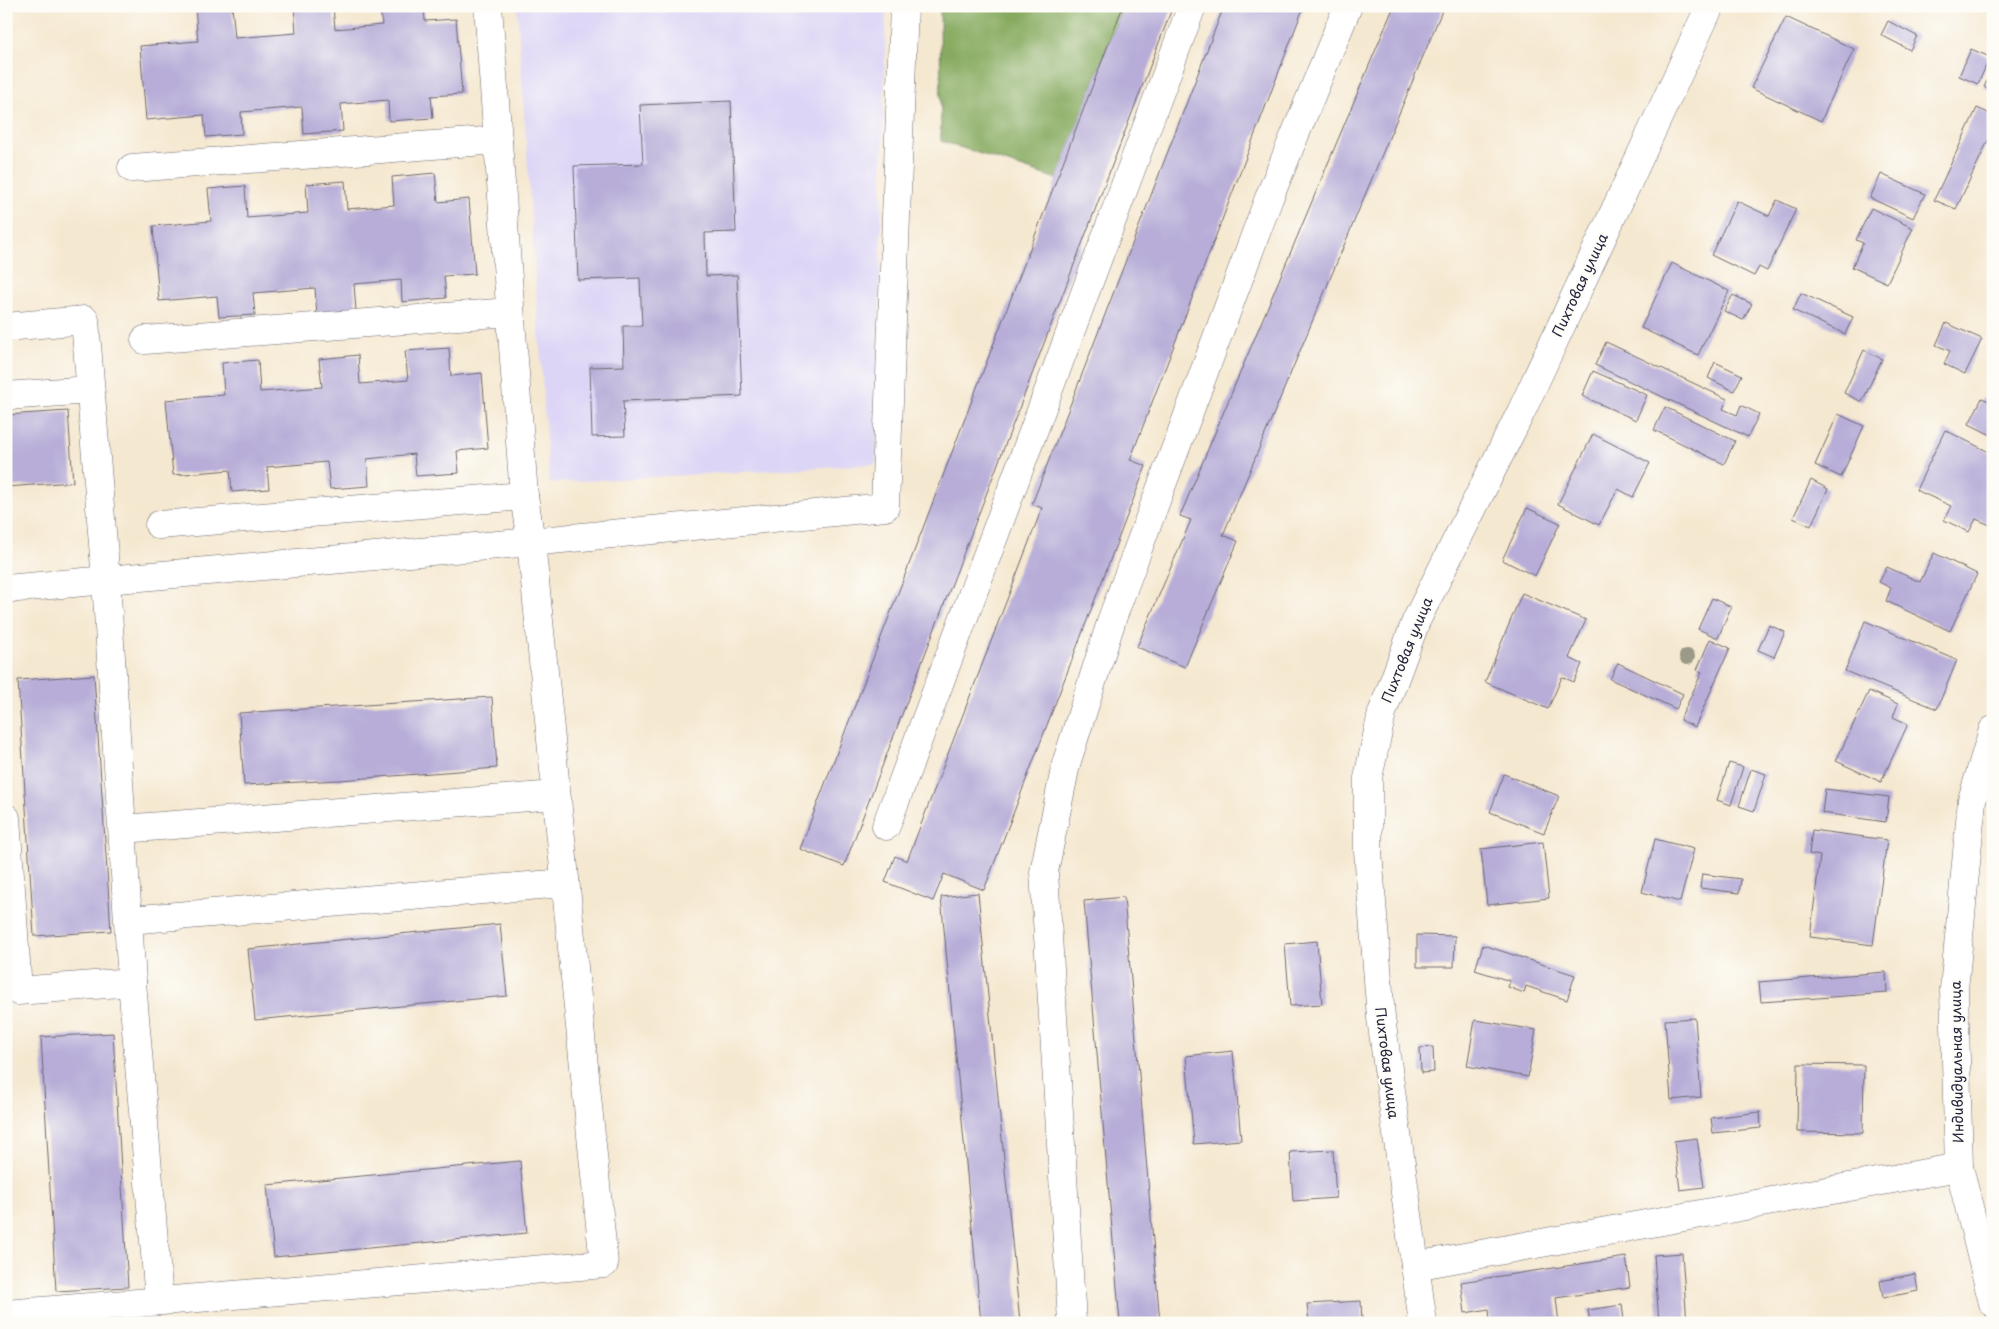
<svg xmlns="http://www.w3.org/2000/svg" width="1999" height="1329" font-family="'Playpen Sans',sans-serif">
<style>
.built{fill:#ddd5f6}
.forest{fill:#86aa5e;stroke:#54664c}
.building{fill:#b7add8}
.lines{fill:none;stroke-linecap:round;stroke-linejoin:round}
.minor-casing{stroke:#6c676f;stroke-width:29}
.minor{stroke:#fff;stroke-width:28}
.tree{fill:#9b9a87}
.labels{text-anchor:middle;stroke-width:4.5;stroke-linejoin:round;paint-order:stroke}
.street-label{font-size:14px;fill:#22223b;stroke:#fdfcf7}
</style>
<rect width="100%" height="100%" fill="#fdfcf7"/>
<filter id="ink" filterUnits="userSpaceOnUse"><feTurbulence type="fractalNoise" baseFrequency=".02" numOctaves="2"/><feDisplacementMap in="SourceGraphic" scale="10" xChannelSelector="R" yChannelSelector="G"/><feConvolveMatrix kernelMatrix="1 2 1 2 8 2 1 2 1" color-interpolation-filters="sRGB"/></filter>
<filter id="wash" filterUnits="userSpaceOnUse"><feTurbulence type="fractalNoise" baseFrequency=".0096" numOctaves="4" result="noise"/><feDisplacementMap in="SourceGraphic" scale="20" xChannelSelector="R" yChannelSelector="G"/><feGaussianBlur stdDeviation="1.12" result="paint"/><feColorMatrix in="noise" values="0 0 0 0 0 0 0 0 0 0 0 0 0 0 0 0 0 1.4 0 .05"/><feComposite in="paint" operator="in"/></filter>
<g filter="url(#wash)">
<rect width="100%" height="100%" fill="#f5e8d0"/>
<path class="built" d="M517 6H886L876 464 549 483Z"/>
<path class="forest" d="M940 6H1123L1057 179 941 141Z"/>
<g id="blocks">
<g class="building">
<path d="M232 6 235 38 296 33 294 6H333L335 29 382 25 380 6H424L425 21 456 19 462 94 431 96 433 118 389 121 388 100 341 104 343 131 304 134 302 107 241 112 242 134 206 137 204 115 146 120 140 46 198 41 195 8Z"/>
<path d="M1123 6H1173L844 866 800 849Z"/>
<path d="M1224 6H1304L1130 460 1146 466 984 890 944 874 933 901 885 882 895 856 907 861 1042 508 1032 504Z"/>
<path d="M1394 6H1444L1223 535 1238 541 1185 667 1137 647 1191 520 1180 516Z"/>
<path d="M1786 17 1854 49 1821 121 1751 88Z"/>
<path d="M1888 21 1917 36 1910 50 1881 35Z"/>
<path d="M1971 49 1990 57 1978 84 1959 76Z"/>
<path d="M1993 68V92L1984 87Z"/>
<path d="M731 101 736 232 705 233 706 276 737 275 742 396 623 401 625 436 592 437 590 367 624 366 623 326H642L640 278 578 280 574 166 643 164 640 105Z"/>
<path d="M1977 108 1993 115V130L1956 209 1934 200Z"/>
<path d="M435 173 438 202 469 199 475 274 444 276 446 298 402 302 401 280 354 284 356 311 317 315 315 288 253 293 255 315 219 317 217 296 159 301 153 226 211 221 208 189 245 186 247 218 308 213 306 184 345 181 347 209 394 205 392 177Z"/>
<path d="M1881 174 1925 194 1913 218 1870 198Z"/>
<path d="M1777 200 1796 209 1767 271 1759 267 1754 276 1711 255 1737 201 1769 216Z"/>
<path d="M1871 208 1913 228 1887 283 1852 267 1863 243 1856 240Z"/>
<path d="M1672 263 1729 291 1698 355 1641 328Z"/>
<path d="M1801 293 1853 317 1845 334 1793 310Z"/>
<path d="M1733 295 1752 304 1743 320 1724 311Z"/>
<path d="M1946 323 1982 339 1965 374 1944 364 1950 351 1936 345Z"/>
<path d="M1606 342 1727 399 1723 409 1737 415 1741 405 1759 414 1748 437 1595 365Z"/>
<path d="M449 348 451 376 482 373 488 448 457 451 459 473 416 476 414 454 367 459 369 486 330 489 327 462 267 467 269 489 232 492 230 470 173 475 166 400 224 395 222 363 258 360 260 392 322 387 319 359 358 355 360 384 408 380 405 351Z"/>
<path d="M1864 350 1882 359 1862 402 1844 393Z"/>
<path d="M1715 362 1742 375 1734 391 1708 378Z"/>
<path d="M1593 371 1647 395 1636 420 1582 396Z"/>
<path d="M1982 398 1993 403V436L1969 424Z"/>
<path d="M1665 407 1735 441 1724 464 1654 430Z"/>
<path d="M68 411 73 482 6 487V415Z"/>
<path d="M1838 414 1864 426 1841 477 1815 465Z"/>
<path d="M1945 430 1993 454V519L1990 525 1976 519 1969 532 1944 520 1951 506 1916 490Z"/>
<path d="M1593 434 1650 463 1633 497 1618 489 1599 525 1558 504Z"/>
<path d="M1811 480 1828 489 1811 526 1793 518Z"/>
<path d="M1527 508 1560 523 1535 576 1502 560Z"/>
<path d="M1934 553 1977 574 1950 631 1886 601 1891 588 1879 582 1887 567 1920 582Z"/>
<path d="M1522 593 1586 620 1569 658 1582 664 1574 682 1562 677 1548 709 1485 682Z"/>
<path d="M1712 598 1731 607 1718 638 1698 629Z"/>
<path d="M1865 621 1957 660 1937 709 1845 671Z"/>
<path d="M1769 625 1785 632 1774 657 1758 650Z"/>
<path d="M1710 639 1730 648 1695 727 1680 720 1702 672 1697 670Z"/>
<path d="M1618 663 1683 694 1676 709 1610 679Z"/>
<path d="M94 675 111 931 34 936 18 680Z"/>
<path d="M1869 691 1898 704 1893 717 1908 724 1881 782 1836 761Z"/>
<path d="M492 697 497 768 340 780 244 785 239 713Z"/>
<path d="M1729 763 1743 767 1731 805 1717 800Z"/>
<path d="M1751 769 1766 774 1754 811 1739 806Z"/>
<path d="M1504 774 1559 796 1544 833 1490 812Z"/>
<path d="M1825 789 1889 797 1886 822 1822 813Z"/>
<path d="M1812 830 1887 840 1873 945 1810 937 1820 856 1809 854Z"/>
<path d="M1655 839 1694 849 1680 902 1642 892Z"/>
<path d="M1543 842 1549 898 1487 905 1481 849Z"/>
<path d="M1702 874 1741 879 1739 893 1700 888Z"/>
<path d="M978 893 1020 1323H981L941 897Z"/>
<path d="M1124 897 1160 1323H1120L1084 901Z"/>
<path d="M500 924 507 996 255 1020 248 949Z"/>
<path d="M1417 935 1455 936 1454 967H1417Z"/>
<path d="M1317 941 1322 1004 1290 1006 1285 944Z"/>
<path d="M1483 945 1575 975 1567 1000 1526 986 1524 993 1508 987 1510 981 1475 970Z"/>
<path d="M1886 972 1887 993 1761 1002 1759 982Z"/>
<path d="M1695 1018 1701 1097 1671 1100 1665 1020Z"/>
<path d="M1475 1020 1536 1030 1528 1077 1467 1066Z"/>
<path d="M113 1033 128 1287 56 1291 41 1037Z"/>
<path d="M1433 1047 1434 1072 1421 1073 1420 1048Z"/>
<path d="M1233 1051 1241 1140 1194 1144 1186 1056Z"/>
<path d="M1798 1064 1864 1065 1863 1133 1797 1132Z"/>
<path d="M1760 1112 1761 1128 1713 1133 1711 1118Z"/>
<path d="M1697 1138 1704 1187 1680 1190 1674 1141Z"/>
<path d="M1333 1150 1336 1198 1293 1201 1290 1152Z"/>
<path d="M520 1161 527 1233 274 1257 267 1185Z"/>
<path d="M1682 1253 1687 1323H1659L1654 1255Z"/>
<path d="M1626 1257 1630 1287 1556 1298 1559 1323H1490L1489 1309 1465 1313 1461 1282Z"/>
<path d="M1915 1274 1918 1291 1883 1298 1880 1281Z"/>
<path d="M1361 1301 1362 1323H1309L1307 1304Z"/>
<path d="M1622 1305 1624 1320 1590 1323 1588 1310Z"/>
</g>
</g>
</g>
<g filter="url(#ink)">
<use href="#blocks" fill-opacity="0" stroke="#6c676f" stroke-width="1"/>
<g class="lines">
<g class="minor-casing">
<g id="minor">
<path d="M132 168 498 140"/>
<path d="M6 327 85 320 106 581 132 982 18 991 6 818"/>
<path d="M145 340 510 312"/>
<path d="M6 396 90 390"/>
<path d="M159 525 524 496"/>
<path d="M6 589 531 542 885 507 904 6"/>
<path d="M1993 730 1972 800 1954 989 1959 1167 1993 1303"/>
<path d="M886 826 1192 6"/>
<path d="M123 829 555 795"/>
<path d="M129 920 564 883"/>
<path d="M132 982 159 1300"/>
<path d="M1415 1266 1959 1167"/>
<path d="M6 1314 604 1264 531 542 524 496 488 6"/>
<path d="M1072 1321 1044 872 1066 764 1113 616 1269 198 1348 6"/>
<path d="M1423 1323 1381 1018 1368 851V778L1382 713 1416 621 1521 412 1710 6"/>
</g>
</g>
<use href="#minor" class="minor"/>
</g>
<circle class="tree" cx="1687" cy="657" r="8"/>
</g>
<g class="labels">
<g class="street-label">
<text transform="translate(1580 285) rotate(-65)" y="5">Пихтовая улица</text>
<text transform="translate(1407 650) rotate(-68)" y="5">Пихтовая улица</text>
<text transform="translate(1957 1062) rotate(-91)" y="5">Индивидуальная улица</text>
<text transform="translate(1387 1063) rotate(83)" y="5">Пихтовая улица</text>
</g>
</g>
<rect width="1999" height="1329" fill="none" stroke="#fdfcf7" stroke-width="25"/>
</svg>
